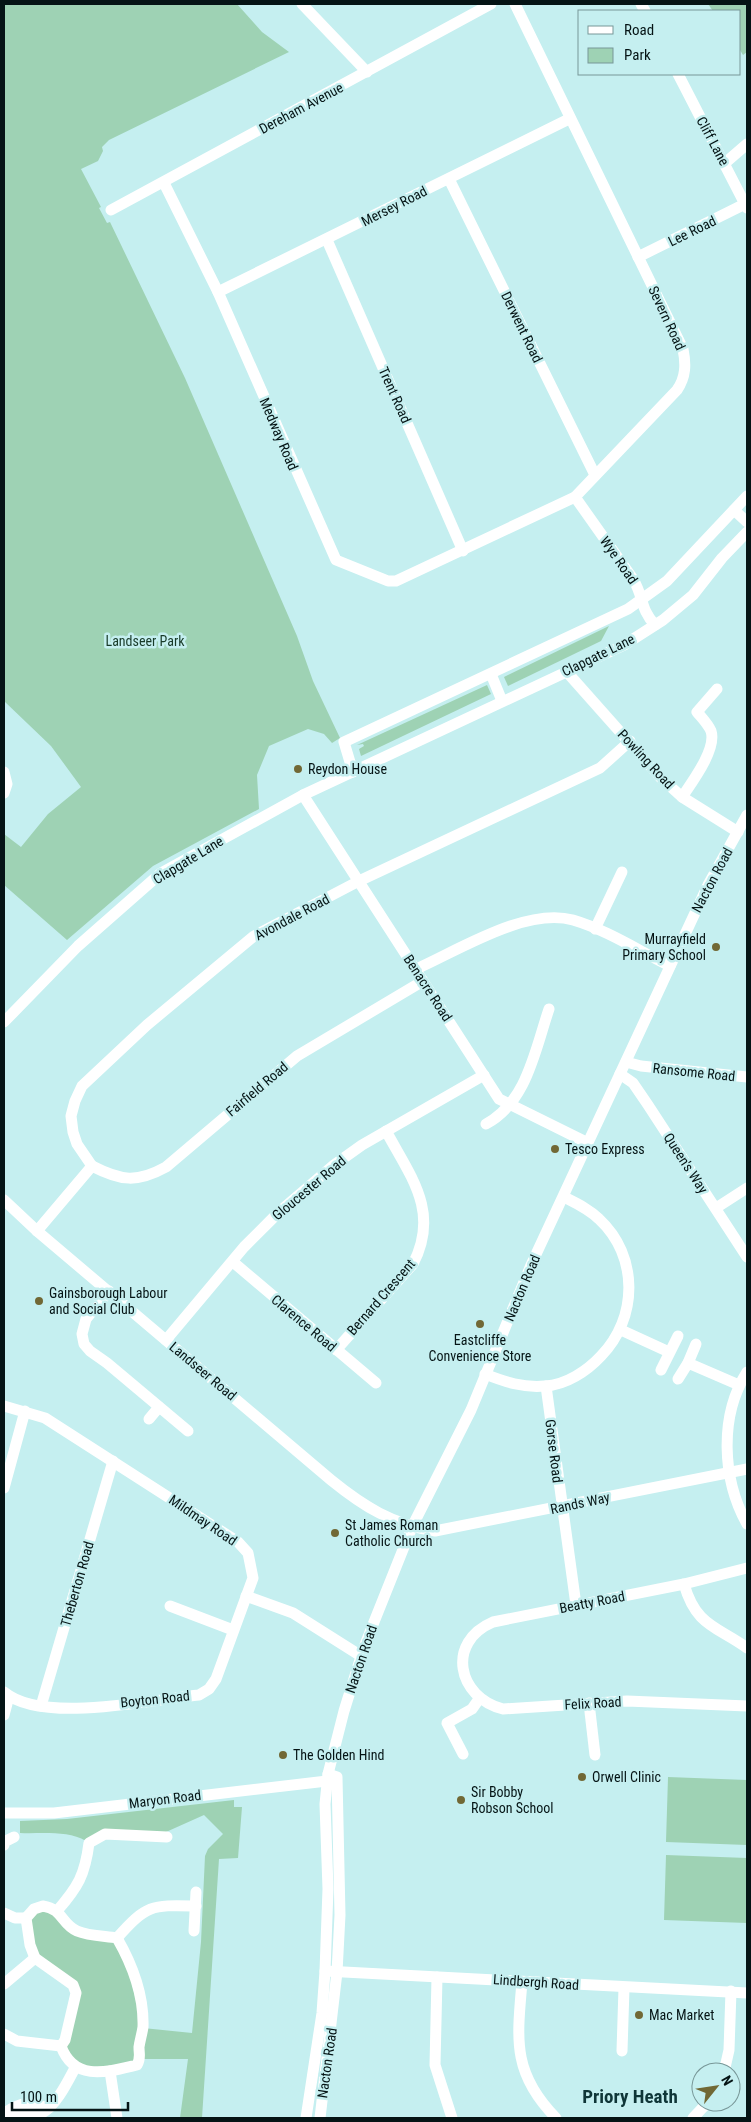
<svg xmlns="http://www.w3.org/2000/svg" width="751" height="2122" font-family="'Roboto Condensed',sans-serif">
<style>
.green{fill:#9ed2b4}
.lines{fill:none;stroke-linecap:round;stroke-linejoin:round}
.minor{stroke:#fff;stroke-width:11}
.poi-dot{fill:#716835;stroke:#c5eff0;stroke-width:2}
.labels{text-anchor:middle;stroke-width:5;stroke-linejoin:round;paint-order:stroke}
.street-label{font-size:14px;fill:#051415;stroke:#c5eff0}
.park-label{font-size:14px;fill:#183a28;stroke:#c5eff0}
.poi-label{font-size:14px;fill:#051415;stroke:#c5eff0;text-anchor:start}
.district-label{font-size:19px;font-weight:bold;fill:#0f3638;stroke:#c5eff0}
</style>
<rect width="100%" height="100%" fill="#c5eff0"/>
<g class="green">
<path d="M4 4H237L262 32 289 52 109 140 102 147 103 151 98 161 81 169 101 207 99 208 107 223 110 222 185 378 297 636 313 681 340 738 332 743 324 734 308 729 269 746 257 775 259 809 153 866 67 940 4 885V834L21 847 48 814 81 787 51 746 4 701Z"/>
<path d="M708 4H747V52L743 55 740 50V11H713Z"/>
<path d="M609 626 601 641 508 686 504 677Z"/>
<path d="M487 685 491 694 361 756 359 749 364 746 363 744 357 745Z"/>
<path d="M668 1777 747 1780V1845L666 1842Z"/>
<path d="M234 1800V1807H242L238 1858 219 1859 202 2118H180L188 2059H141L89 2072 63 2051 76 1993 35 1958 26 1918 43 1906 67 1925 117 1938 123 1948 143 2028 192 2033 201 1942 205 1856 208 1849 223 1834 204 1815 166 1832 86 1841C67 1830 41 1834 20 1833V1821L67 1819Z"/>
<path d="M666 1855 747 1858V1923L664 1920Z"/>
</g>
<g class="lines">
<g class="minor">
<path d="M302 4 367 72"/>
<path d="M641 4 645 11"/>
<path d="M678 74 747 208"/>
<path d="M725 163 747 144"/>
<path d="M449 179 595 475"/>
<path d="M164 183 218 292 336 560 388 581H396L575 497 677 390C686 377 686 364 683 349L515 4"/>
<path d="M111 210 491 4"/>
<path d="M327 240 463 551"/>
<path d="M638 257 745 204"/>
<path d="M218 292 569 119"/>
<path d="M575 497 633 579C644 597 640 609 655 625"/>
<path d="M734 510 747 522"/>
<path d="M566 671 661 778 682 797 738 832"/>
<path d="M491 674 502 701"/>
<path d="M4 772 7 784 4 793"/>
<path d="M353 772 344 742 628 609 667 581 747 496"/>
<path d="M303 795 499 1099 588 1143"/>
<path d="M682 797C692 782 717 749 711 731 708 724 701 717 697 712L717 689"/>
<path d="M595 929 622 872"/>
<path d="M416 969C459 950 526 907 573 920 607 930 639 951 670 966"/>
<path d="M4 1022 78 946 161 873 303 795 624 645 663 620 693 595 722 558 747 532"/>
<path d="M626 1062 641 1066 747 1077"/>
<path d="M620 1074 633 1083 648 1105 747 1257"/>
<path d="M486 1124C527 1102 535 1050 549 1009"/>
<path d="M92 1166C121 1181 137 1183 166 1167L297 1056 423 981"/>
<path d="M4 1200 37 1231 331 1480C363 1506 393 1525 435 1531L747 1469"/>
<path d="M716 1208 747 1188"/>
<path d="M37 1231 92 1166 77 1144 73 1132 71 1116 75 1101 82 1086 147 1025 254 936 359 881 600 768 630 741"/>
<path d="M233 1262 376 1383"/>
<path d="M109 1291 86 1319 82 1334 84 1344 90 1351 107 1363 188 1431"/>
<path d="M621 1330 669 1352"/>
<path d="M166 1340 244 1247 278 1213 334 1165 362 1145 484 1075"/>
<path d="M336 1350 413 1264C440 1212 411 1177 386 1131"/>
<path d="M688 1363 696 1344"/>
<path d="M661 1370 678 1336"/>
<path d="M747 1372C719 1416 722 1479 747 1524"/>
<path d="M485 1374C505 1382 523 1388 545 1386 566 1385 587 1371 601 1356 638 1318 639 1256 599 1219 589 1209 576 1203 564 1197"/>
<path d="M678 1379 688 1363 739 1385"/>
<path d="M546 1386 576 1605"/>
<path d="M4 1406 45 1418 238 1542 248 1553 253 1578 216 1679 209 1689 199 1695C151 1700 41 1724 4 1692"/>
<path d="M149 1419 159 1407"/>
<path d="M4 1488 25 1411"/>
<path d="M747 1568 684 1584 493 1622C446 1642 457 1697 503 1709L627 1701 747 1706"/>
<path d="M684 1584C696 1626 716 1626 747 1648"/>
<path d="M246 1596 293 1613 361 1656"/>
<path d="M170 1606 233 1630"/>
<path d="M589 1703 595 1755"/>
<path d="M41 1706 113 1461"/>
<path d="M4 1715 9 1696"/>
<path d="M463 1754 447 1723 472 1709 479 1699"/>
<path d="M4 1813H54L327 1781"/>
<path d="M4 1845V1842L14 1837"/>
<path d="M43 1906C63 1909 61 1924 77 1931 89 1936 104 1936 117 1938 132 1964 144 1996 143 2027 142 2034 140 2040 139 2047 139 2055 141 2058 137 2065 107 2072 74 2082 61 2046L65 2040 76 1993 73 1985 35 1958 30 1945 26 1918 34 1909Z"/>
<path d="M57 1911C78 1887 85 1875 89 1843L105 1834 167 1837"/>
<path d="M4 1913 15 1918H26"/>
<path d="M194 1931 196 1892"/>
<path d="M117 1938C147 1904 152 1905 196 1906"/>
<path d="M325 1971 747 1993"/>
<path d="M437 1977 435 2065 452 2118"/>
<path d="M522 1982C517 2040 512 2073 556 2118"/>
<path d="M4 1984 35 1958"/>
<path d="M4 2034 17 2041 61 2046"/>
<path d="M622 2051 624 1988"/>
<path d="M110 2071 117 2118"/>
<path d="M724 2072 729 2050 731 1991"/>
<path d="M6 2118V2112C24 2100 30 2103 49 2108"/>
<path d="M15 2118C24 2113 33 2117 42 2113 56 2106 68 2081 75 2068"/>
<path d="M306 2118 322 2013 325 1971 328 1889 325 1804 328 1774 344 1711 364 1647 412 1527 471 1410 531 1265 708 885 747 815"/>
<path d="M320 2118 337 1972 340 1915 337 1777 328 1774"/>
<path d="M693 2118 708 2102"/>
</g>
</g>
<g class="poi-dot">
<circle cx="298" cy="769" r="5"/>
<circle cx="716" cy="947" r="5"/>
<circle cx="555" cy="1149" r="5"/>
<circle cx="39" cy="1301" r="5"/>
<circle cx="480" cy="1324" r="5"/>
<circle cx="335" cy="1533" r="5"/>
<circle cx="283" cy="1755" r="5"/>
<circle cx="582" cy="1777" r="5"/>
<circle cx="461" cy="1800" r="5"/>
<circle cx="639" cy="2015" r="5"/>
</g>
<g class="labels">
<g class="street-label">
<text transform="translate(301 108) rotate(-28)" y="5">Dereham Avenue</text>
<text transform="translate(713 141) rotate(62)" y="5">Cliff Lane</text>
<text transform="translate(394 206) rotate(-27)" y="5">Mersey Road</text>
<text transform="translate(692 231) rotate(-26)" y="5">Lee Road</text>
<text transform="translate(667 318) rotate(65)" y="5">Severn Road</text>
<text transform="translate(522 327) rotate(64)" y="5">Derwent Road</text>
<text transform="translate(395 395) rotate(66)" y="5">Trent Road</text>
<text transform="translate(279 434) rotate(67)" y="5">Medway Road</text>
<text transform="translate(619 560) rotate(55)" y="5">Wye Road</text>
<text transform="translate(598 655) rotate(-26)" y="5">Clapgate Lane</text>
<text transform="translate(646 759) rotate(47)" y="5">Powling Road</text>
<text transform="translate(188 860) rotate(-31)" y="5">Clapgate Lane</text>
<text transform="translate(712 880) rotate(-62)" y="5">Nacton Road</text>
<text transform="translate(292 917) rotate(-28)" y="5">Avondale Road</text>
<text transform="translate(428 988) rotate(57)" y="5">Benacre Road</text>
<text transform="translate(694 1072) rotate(6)" y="5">Ransome Road</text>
<text transform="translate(257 1089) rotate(-40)" y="5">Fairfield Road</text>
<text transform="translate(686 1163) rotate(57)" y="5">Queen's Way</text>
<text transform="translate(309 1188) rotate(-40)" y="5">Gloucester Road</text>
<text transform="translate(522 1288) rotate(-67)" y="5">Nacton Road</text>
<text transform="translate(381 1297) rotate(-49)" y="5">Bernard Crescent</text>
<text transform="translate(304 1323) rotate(40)" y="5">Clarence Road</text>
<text transform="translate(203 1371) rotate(40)" y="5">Landseer Road</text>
<text transform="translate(554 1451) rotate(83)" y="5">Gorse Road</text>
<text transform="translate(580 1503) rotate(-12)" y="5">Rands Way</text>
<text transform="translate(203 1520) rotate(34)" y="5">Mildmay Road</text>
<text transform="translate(77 1584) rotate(-74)" y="5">Theberton Road</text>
<text transform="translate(592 1602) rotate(-11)" y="5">Beatty Road</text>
<text transform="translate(361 1659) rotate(-71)" y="5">Nacton Road</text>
<text transform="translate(155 1699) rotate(-6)" y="5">Boyton Road</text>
<text transform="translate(593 1703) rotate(-3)" y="5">Felix Road</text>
<text transform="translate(165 1799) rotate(-7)" y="5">Maryon Road</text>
<text transform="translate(536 1982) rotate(4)" y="5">Lindbergh Road</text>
<text transform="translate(327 2063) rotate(-82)" y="5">Nacton Road</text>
</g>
<g class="park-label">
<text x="145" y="646">Landseer Park</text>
</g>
<g class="poi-label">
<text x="308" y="774">Reydon House</text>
<text x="706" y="944" text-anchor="end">Murrayfield<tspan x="706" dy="16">Primary School</tspan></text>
<text x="565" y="1154">Tesco Express</text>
<text x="49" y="1298">Gainsborough Labour<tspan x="49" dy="16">and Social Club</tspan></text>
<text x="480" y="1345" text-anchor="middle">Eastcliffe<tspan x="480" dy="16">Convenience Store</tspan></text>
<text x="345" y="1530">St James Roman<tspan x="345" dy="16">Catholic Church</tspan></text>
<text x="293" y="1760">The Golden Hind</text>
<text x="592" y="1782">Orwell Clinic</text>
<text x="471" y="1797">Sir Bobby<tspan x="471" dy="16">Robson School</tspan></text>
<text x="649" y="2020">Mac Market</text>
</g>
<g class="district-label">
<text x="630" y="2103">Priory Heath</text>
</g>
</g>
<rect width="751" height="2122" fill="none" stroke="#051415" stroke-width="10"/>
<rect x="578" y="10" width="162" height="65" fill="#c5eff0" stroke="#789798"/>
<rect x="588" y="26" width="25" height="8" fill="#ffffff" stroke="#789798"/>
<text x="624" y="35" font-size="15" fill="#051415">Road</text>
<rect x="588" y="48" width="25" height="15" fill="#9ed2b4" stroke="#789798"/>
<text x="624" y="60" font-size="15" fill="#051415">Park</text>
<g transform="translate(716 2087) rotate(60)"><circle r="24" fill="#c5eff0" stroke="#789798"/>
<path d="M0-4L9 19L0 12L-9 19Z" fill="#716835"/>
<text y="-8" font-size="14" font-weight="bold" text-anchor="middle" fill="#051415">N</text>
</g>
<path d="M12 2102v8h116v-8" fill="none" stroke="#051415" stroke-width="2.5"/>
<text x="20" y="2102" font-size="15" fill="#051415" stroke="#c5eff0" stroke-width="4" paint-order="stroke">100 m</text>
</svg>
